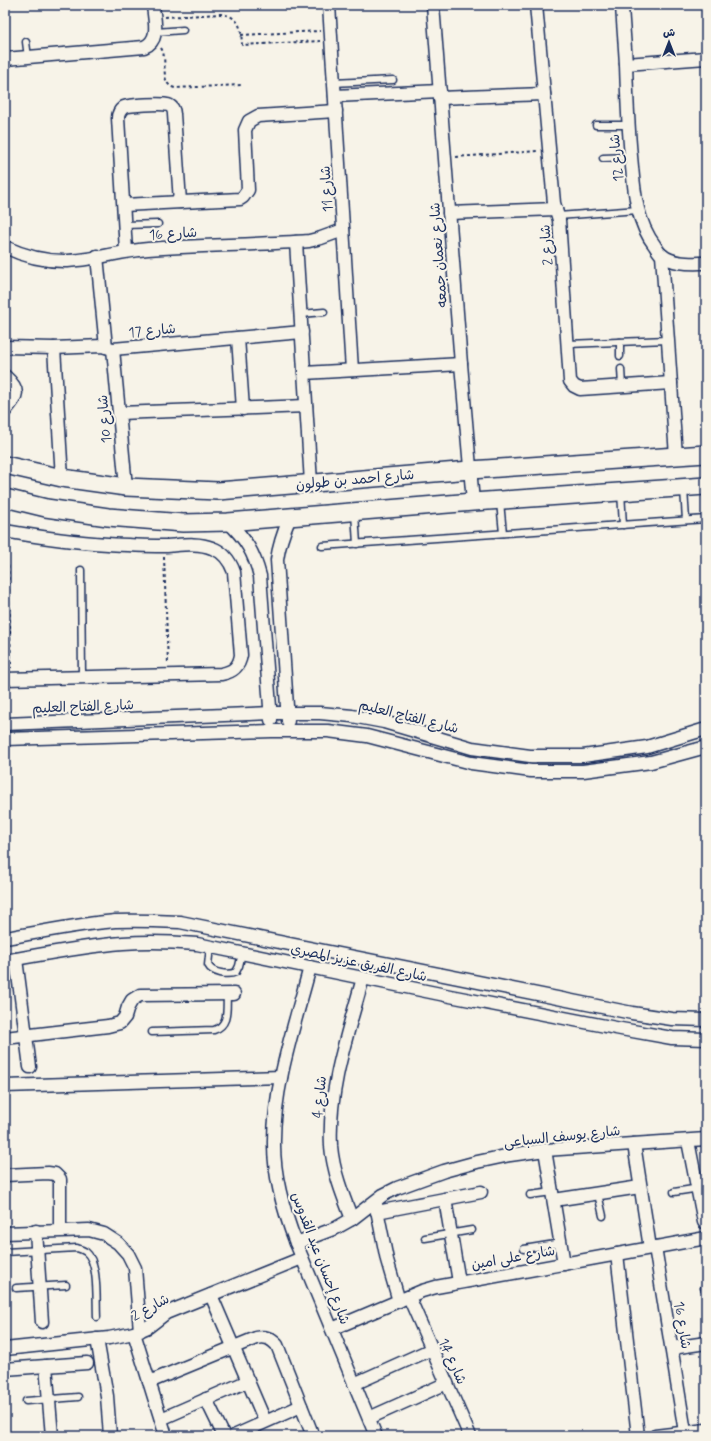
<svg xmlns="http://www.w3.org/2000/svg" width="711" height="1441" font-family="Mynerve,'Playpen Sans Arabic',sans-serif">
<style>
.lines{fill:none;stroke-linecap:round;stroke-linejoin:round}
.lane-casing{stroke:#1b2f5e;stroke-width:9}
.street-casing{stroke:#1b2f5e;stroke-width:15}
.secondary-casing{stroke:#1b2f5e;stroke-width:20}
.path{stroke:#1b2f5e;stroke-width:2;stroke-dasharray:3 3;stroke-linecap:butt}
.lane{stroke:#f7f3e8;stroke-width:6}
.street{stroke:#f7f3e8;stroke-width:12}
.secondary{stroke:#f7f3e8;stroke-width:17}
.labels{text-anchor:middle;stroke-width:4;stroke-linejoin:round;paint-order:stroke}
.street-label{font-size:14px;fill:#1b2f5e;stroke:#f7f3e8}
</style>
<rect width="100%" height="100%" fill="#f7f3e8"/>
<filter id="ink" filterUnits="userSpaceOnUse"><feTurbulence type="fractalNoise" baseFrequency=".025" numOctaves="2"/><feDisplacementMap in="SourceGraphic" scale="8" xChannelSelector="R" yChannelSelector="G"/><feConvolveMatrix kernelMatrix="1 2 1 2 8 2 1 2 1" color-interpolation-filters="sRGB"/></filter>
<g filter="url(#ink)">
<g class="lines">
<g class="lane-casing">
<g id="lane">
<path d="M156 32 183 30"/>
<path d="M26 42 28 57"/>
<path d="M334 83 393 80"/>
<path d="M596 125H628"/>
<path d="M603 158 631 157"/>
<path d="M558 216 638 210"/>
<path d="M125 225 158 224"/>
<path d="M301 314 324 312"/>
<path d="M620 342V356"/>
<path d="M568 344 667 340"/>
<path d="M621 369 622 386"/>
<path d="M684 489 686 520"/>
<path d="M621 492 623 525"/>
<path d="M500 502 503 533"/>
<path d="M355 513 357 544"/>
<path d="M322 546 706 519"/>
<path d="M81 570 82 677"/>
<path d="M210 947 208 965C212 973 228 976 236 972L239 966 242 953"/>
<path d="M152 1032 214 1030C230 1025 226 1008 227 994"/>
<path d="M674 1192 706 1187"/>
<path d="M598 1194 603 1216"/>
<path d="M530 1195 552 1192"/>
<path d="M425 1238 472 1230"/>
<path d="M524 1249 561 1243"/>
<path d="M5 1252 77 1248C80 1249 83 1250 86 1252 99 1262 96 1301 97 1317"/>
<path d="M16 1288 66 1285"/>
<path d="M704 1288 706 1287"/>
<path d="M26 1401 78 1397"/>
</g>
</g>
<g class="street-casing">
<g id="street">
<path d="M329 5 352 370"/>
<path d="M433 5 461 364 473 502"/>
<path d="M536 5 554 203 559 220 570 381 574 386 580 389 671 383"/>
<path d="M622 5C623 25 625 45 626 65 627 96 628 126 631 156 634 187 635 220 655 246 657 249 659 253 662 255 674 265 692 263 706 263"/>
<path d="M5 59 144 47C161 40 154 20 153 5"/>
<path d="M626 64 706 58"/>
<path d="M335 96 440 91"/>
<path d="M440 98 544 94"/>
<path d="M124 205 240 199 243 197 248 190 245 130 249 121 258 116 336 111"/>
<path d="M449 213 556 209"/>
<path d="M296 242 311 483"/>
<path d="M5 247C24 256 43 261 64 261 91 261 120 251 148 249 201 245 255 245 309 241L321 238 343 230"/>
<path d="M126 251 118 118C118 113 120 110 124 107 129 105 162 103 168 105 172 106 174 110 174 114L180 202"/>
<path d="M662 255 676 456"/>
<path d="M97 256 106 347"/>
<path d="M238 338 243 409"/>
<path d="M5 347 54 348 102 346 113 349 302 332"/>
<path d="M54 348 62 478"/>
<path d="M113 349 126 487"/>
<path d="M304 373 461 364"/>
<path d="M5 376C22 391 17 396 5 411"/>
<path d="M119 413 306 406"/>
<path d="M228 522C246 539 254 553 260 576L271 720"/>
<path d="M5 531C39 537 74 542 108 544 128 545 147 546 167 546 181 545 198 542 212 548 224 552 230 561 234 572L241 655C239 667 233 672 221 674L5 679"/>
<path d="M288 721 277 560C279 544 284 531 290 517"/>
<path d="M5 724 271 713H320L352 716 384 722 472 748 530 756H583L647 747 706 729"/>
<path d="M5 739 272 731H328L367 736 471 763 531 771H583L651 762 706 747"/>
<path d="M5 938C42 932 78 924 115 921 137 920 159 921 180 922L632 1013 672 1019 706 1020"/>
<path d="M16 959 30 1067"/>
<path d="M5 961C44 954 84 946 123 943 148 941 173 942 197 944L450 996 621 1029 672 1038 706 1039"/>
<path d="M310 967C295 1024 273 1086 274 1145 274 1179 284 1212 296 1243L376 1436"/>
<path d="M5 1038 108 1026 120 1023 125 1017 128 1007 132 1000 140 995 234 994"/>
<path d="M5 1086 281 1077"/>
<path d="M688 1141 704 1222"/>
<path d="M634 1144 650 1248"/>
<path d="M545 1150 564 1264"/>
<path d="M5 1175 48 1173 55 1174 60 1179V1230"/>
<path d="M445 1199 459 1282"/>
<path d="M554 1200 640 1187"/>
<path d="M376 1205 387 1260 399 1301"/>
<path d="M377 1212 481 1192"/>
<path d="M352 1219C343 1196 333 1171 331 1146 328 1088 348 1033 363 978"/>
<path d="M36 1231 42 1322"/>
<path d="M5 1233 89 1230 104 1234 118 1243 128 1254 135 1268 140 1331"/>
<path d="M296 1243 336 1228 352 1219 383 1195 397 1188 444 1171 477 1162 510 1155 545 1150 706 1139"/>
<path d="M655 1247 685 1432"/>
<path d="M617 1254 638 1436"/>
<path d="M211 1295 265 1421"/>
<path d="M409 1297 470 1436"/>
<path d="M332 1329 422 1291 436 1287 706 1238"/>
<path d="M134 1333 166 1436"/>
<path d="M97 1339 107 1396 110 1436"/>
<path d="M672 1348 706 1343"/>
<path d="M5 1349 109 1338 134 1333 148 1327 166 1313 302 1258"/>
<path d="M46 1366 52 1436"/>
<path d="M5 1369 87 1363"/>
<path d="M149 1382 256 1338C266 1336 270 1338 277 1345L313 1436"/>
<path d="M354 1384 432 1349"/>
<path d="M206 1399 224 1436"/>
<path d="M369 1418 447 1383"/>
<path d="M161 1419 248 1381"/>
<path d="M234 1436 301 1406"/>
<path d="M655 1436 706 1430"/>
</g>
</g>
<g class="secondary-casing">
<g id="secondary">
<path d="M5 465 62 478 126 487 218 491 470 470 706 454"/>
<path d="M5 498 46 508 108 517 183 523 228 522 473 502 706 486"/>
</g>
</g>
<g class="path">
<path d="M108 5V12"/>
<path d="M165 17 221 14C241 17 241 28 242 45L320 41"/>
<path d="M241 35 320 31"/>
<path d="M161 48C169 60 158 84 175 88L242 85"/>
<path d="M456 157 538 151"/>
<path d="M164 557 168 664"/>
<path d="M5 562H8L11 668"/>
</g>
<use href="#lane" class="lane"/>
<use href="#street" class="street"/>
<use href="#secondary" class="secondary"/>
</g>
</g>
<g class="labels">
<g class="street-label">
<text transform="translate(616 158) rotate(-95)" y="5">شارع 12</text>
<text transform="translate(326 189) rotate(-94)" y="5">شارع 11</text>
<text transform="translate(173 233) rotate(-3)" y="5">شارع 16</text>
<text transform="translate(546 245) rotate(-95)" y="5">شارع 2</text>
<text transform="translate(438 255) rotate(-94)" y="5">شارع نعمان جمعه</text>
<text transform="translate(152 330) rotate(-5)" y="5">شارع 17</text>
<text transform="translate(104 419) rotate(-95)" y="5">شارع 10</text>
<text transform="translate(355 479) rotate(-5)" y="5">شارع احمد بن طولون</text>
<text transform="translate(83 706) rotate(-2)" y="5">شارع الفتاح العليم</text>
<text transform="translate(409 716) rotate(14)" y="5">شارع الفتاح العليم</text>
<text transform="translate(359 962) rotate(12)" y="5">شارع الفريق عزيز المصري</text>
<text transform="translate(319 1097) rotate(-84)" y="5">شارع 4</text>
<text transform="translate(562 1136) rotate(-6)" y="5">شارع يوسف السباعى</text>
<text transform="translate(513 1257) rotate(-10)" y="5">شارع على امين</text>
<text transform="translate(321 1258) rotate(69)" y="5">شارع إحسان عبد القدوس</text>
<text transform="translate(150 1307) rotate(-29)" y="5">شارع 2</text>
<text transform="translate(683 1325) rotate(81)" y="5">شارع 16</text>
<text transform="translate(453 1361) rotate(66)" y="5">شارع 14</text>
</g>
</g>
<rect width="711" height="1441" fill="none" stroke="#f7f3e8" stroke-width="20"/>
<rect x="10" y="10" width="691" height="1421" fill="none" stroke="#1b2f5e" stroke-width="1.5" filter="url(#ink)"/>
<g transform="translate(669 42)" stroke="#f7f3e8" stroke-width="3" paint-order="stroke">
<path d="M0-3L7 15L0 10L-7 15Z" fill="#1b2f5e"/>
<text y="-6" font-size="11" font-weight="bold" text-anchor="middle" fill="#1b2f5e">ش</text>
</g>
</svg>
